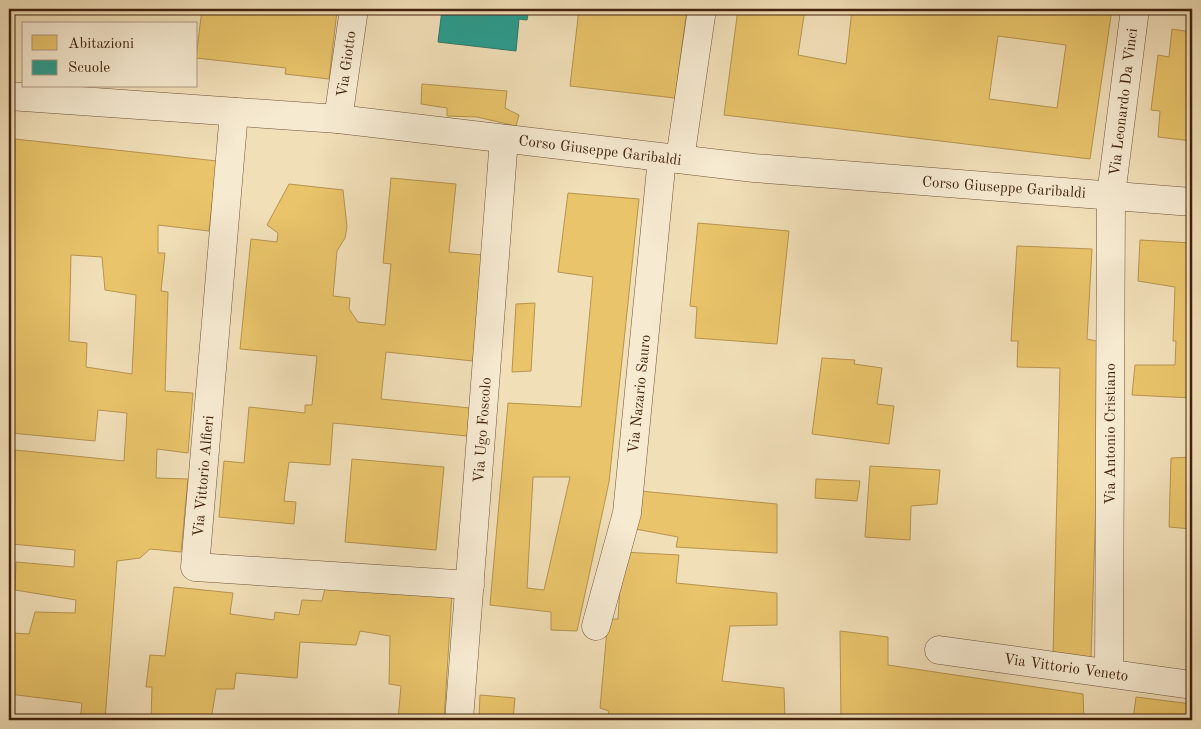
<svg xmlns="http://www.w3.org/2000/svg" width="1201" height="729" font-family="'Old Standard TT',serif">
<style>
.homes{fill:#e9c46a;stroke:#b7944e;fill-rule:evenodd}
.schools{fill:#2a9d8f;stroke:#327868}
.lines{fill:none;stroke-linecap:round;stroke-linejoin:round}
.minor-casing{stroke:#6e5238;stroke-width:29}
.tertiary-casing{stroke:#6e5238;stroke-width:29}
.minor{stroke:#f6ead1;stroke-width:28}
.tertiary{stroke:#f6ead1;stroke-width:28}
.labels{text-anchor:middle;stroke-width:5;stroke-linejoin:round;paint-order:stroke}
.street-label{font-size:15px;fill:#43230d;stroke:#f6ead1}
</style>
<rect width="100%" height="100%" fill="#f1dfb8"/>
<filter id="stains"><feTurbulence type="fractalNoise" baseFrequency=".004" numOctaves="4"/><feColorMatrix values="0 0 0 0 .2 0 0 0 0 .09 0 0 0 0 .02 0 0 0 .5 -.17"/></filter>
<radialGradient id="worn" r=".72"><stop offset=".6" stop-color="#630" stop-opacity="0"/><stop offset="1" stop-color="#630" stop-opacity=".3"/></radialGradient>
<g class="homes">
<path d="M202 9H321L337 11 329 79 285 74 286 68 196 58Z"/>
<path d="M579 9H687L675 98 570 86Z"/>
<path d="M738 9H805L798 55 846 64 852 9H1112L1090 159 724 115ZM998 36 1066 45 1057 108 989 99Z"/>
<path d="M1172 29 1192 32V141L1158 137 1160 111 1151 110 1158 55 1169 57Z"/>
<path d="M422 84 507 91 505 108 519 115 516 126 477 117 447 116V108L421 104Z"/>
<path d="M15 139 217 161 209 231 158 225V253H165L161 291 168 292 165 391 193 393 188 453 157 449 156 478 188 479 181 552 150 549 140 558 117 561 105 720H80L82 703 9 694 12 633 29 634 35 612 75 613 76 600 15 590 16 562 74 567 75 550 12 544 15 450 124 461 127 413 98 410 95 441 11 433ZM71 255 102 257 105 290 136 295 132 374 86 367 87 343 69 341Z"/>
<path d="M391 178 456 184 449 252 483 255 473 361 386 352 381 399 470 408 467 436 333 423 330 465 289 462 284 501 296 502 294 524 219 517 224 461 244 463 249 407 305 413V405H312L317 356 240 349 251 239 277 242 278 233 267 225 289 184 343 190 347 227 345 238 337 251 333 296 350 298 349 309 358 322 385 325 391 264 383 263Z"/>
<path d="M568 193 639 199 609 482 577 631 551 630V612L490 605 508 403 581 407 593 277 558 272ZM533 477H570L544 590 527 588Z"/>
<path d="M698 223 789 231 777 344 695 338 697 307 690 306Z"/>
<path d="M1140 240 1192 243V398L1132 395 1135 365H1175L1176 341H1173L1175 287 1138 281Z"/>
<path d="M1017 246 1092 249 1087 339 1101 342 1091 658 1053 656 1060 368 1017 367 1018 341H1011Z"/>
<path d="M535 303 531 371 512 372 516 304Z"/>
<path d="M822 358 855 360 854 364 882 368 877 404 894 406 889 444 812 434Z"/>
<path d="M1192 457V529L1169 527 1171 458Z"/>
<path d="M352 459 444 467 436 550 345 542Z"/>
<path d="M870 466 940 470 937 504 911 506 910 540 865 537Z"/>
<path d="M816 479 860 481 857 501 815 498Z"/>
<path d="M640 491 777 504V553L676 547 678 537 630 528Z"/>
<path d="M622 552 679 555 676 583 777 593V625L730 626 722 681 784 688 785 720H607L609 711 600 708 608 619H618Z"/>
<path d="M326 584 452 594 444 720H398L401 686 389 684 390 636 360 631 356 645 300 642 297 678 236 673 234 689H216L211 720H151L152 687H146L150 655 165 656 174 587 233 593 230 614 274 620 275 612 299 615 302 600 322 601Z"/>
<path d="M840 631 888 637V665L1083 694 1084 720H841Z"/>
<path d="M1192 635V676L1187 675Z"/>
<path d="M480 695 515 698 513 720H479Z"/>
<path d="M1136 697 1192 704V720H1133Z"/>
</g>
<path class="schools" d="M437 9H529L527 20 519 19 516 51 438 42 442 10Z"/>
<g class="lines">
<g class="minor-casing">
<g id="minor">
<path d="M234 112 195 567 470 585"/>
<path d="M338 119 354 9"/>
<path d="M680 159 702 9"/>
<path d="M596 626 627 513 662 158"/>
<path d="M939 650 1192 685"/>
<path d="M1109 673 1111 195 1135 9"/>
<path d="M459 720 504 139"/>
</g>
</g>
<g class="tertiary-casing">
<path id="tertiary" d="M9 96 338 119 754 168 1192 202"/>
</g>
<use href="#minor" class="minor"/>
<use href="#tertiary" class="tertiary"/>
</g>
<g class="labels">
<g class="street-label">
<text transform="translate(346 64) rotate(-82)" y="5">Via Giotto</text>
<text transform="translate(1123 102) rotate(-83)" y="5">Via Leonardo Da Vinci</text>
<text transform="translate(600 150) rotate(7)" y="5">Corso Giuseppe Garibaldi</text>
<text transform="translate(1004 187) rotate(4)" y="5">Corso Giuseppe Garibaldi</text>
<text transform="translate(639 394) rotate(-84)" y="5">Via Nazario Sauro</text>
<text transform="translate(482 430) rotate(-86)" y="5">Via Ugo Foscolo</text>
<text transform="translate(1110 434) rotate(-90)" y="5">Via Antonio Cristiano</text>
<text transform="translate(203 476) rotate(-85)" y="5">Via Vittorio Alfieri</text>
<text transform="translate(1066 667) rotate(8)" y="5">Via Vittorio Veneto</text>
</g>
</g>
<rect width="1201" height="729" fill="none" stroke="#f1dfb8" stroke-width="30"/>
<rect x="10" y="10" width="1181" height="709" fill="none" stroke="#43230d" stroke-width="2.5"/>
<rect x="15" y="15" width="1171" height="699" fill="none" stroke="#43230d"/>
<rect x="22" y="22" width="175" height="65" fill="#f6ead1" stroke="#ae9a83"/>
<rect x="32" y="35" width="25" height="15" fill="#e9c46a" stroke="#ae9a83"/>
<text x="68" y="48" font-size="15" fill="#43230d">Abitazioni</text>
<rect x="32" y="60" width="25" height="15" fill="#2a9d8f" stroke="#ae9a83"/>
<text x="68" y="72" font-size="15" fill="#43230d">Scuole</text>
<rect width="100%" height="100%" filter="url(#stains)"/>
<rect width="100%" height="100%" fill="url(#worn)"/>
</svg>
